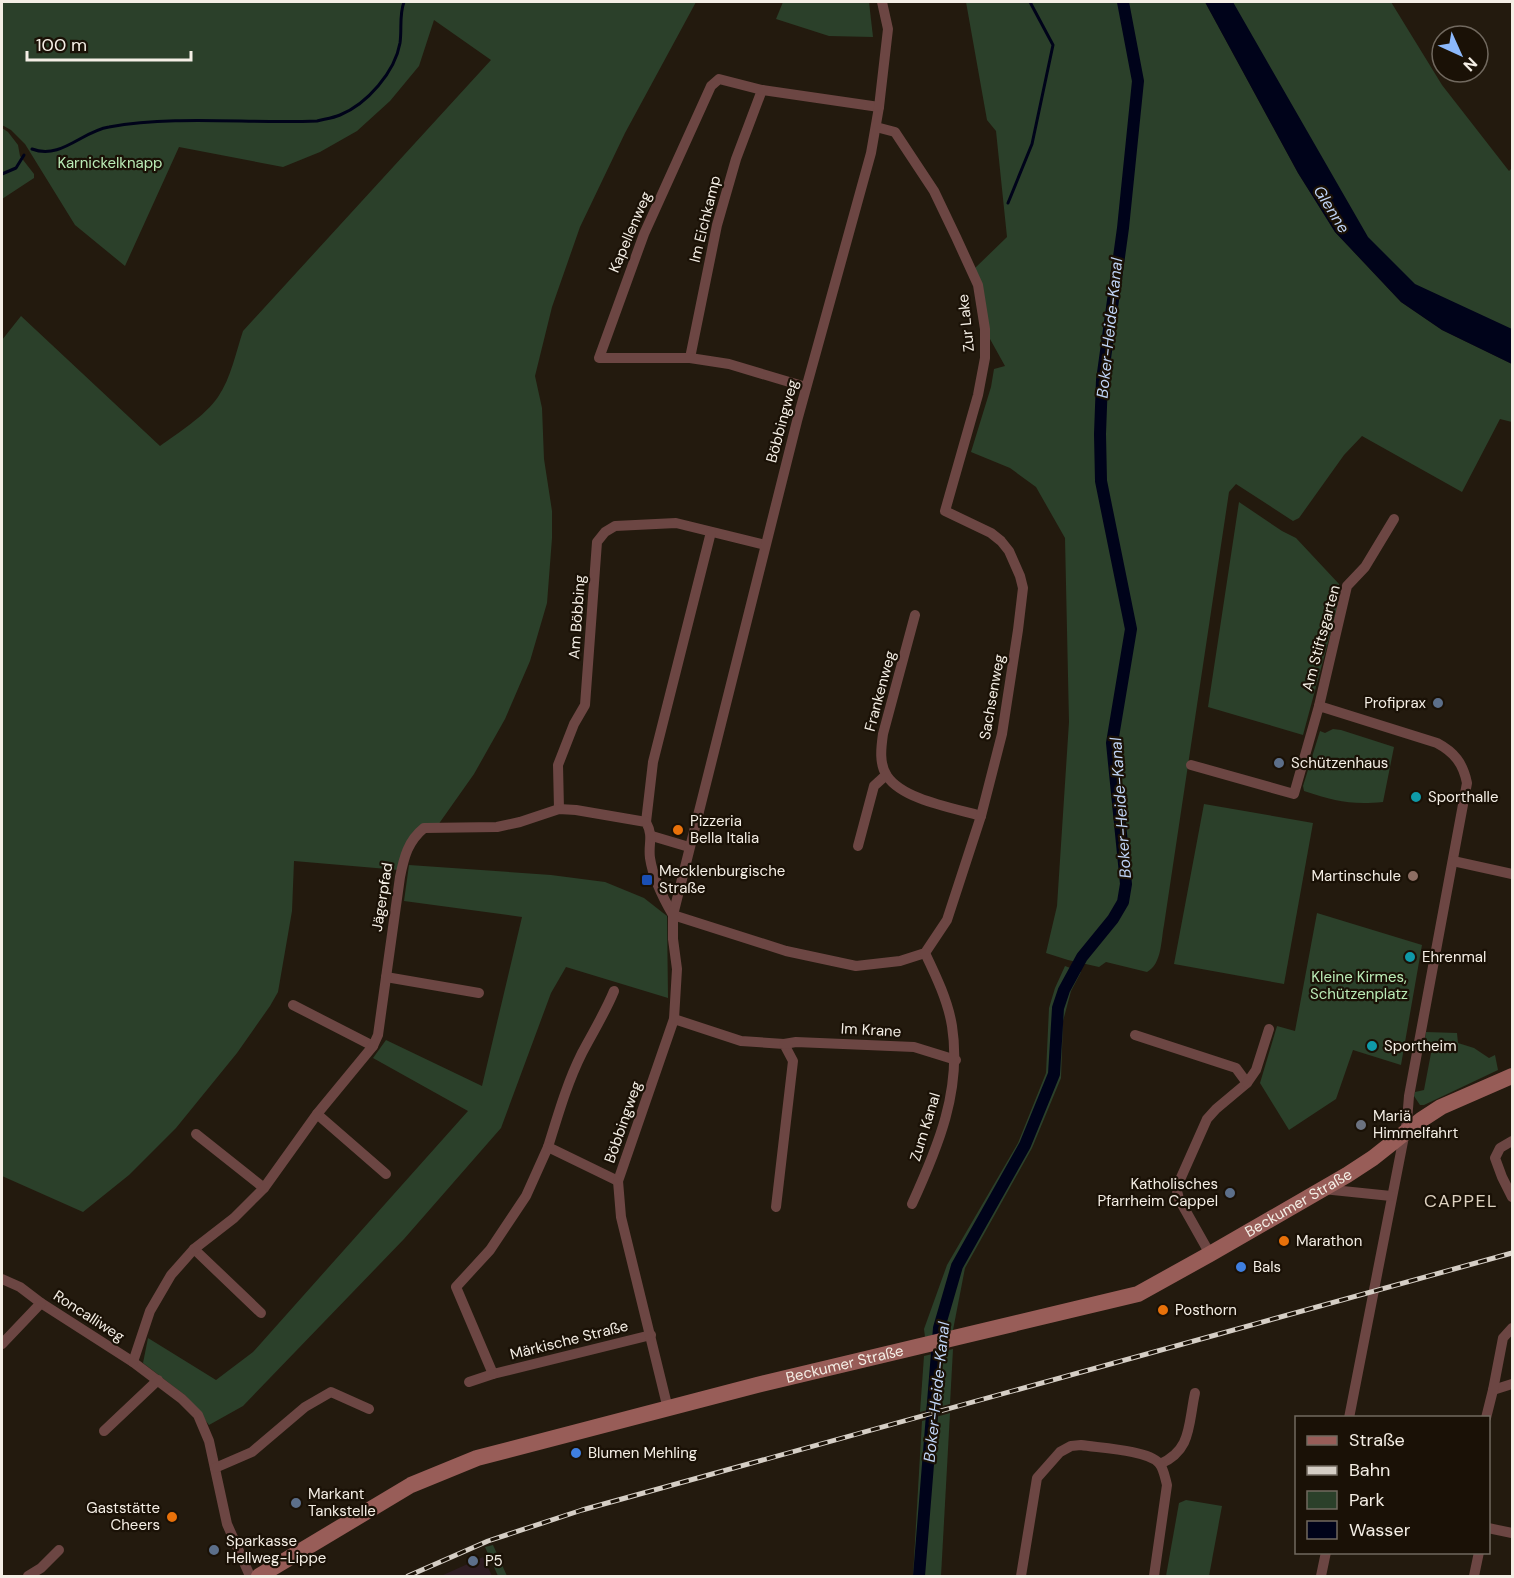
<svg xmlns="http://www.w3.org/2000/svg" width="1514" height="1578" font-family="'DM Sans',sans-serif">
<style>
.industrial{fill:#2f1d23}
.green{fill:#2b402a}
.water{fill:#00031a}
.lines{fill:none;stroke-linecap:round;stroke-linejoin:round}
.stream{stroke:#00031a;stroke-width:3}
.canal{stroke:#00031a;stroke-width:12}
.street{stroke:#6c4643;stroke-width:10}
.secondary{stroke:#985d58;stroke-width:16}
.rail-casing{stroke:#d5cec5;stroke-width:5}
.rail{stroke:#1a1106;stroke-width:3;stroke-dasharray:9;stroke-linecap:butt}
.service-dot{fill:#5c6f8a;stroke:#1a1106;stroke-width:2}
.culture-dot{fill:#0f9aa8;stroke:#1a1106;stroke-width:2}
.food-dot{fill:#e8710a;stroke:#1a1106;stroke-width:2}
.education-dot{fill:#8d6e63;stroke:#1a1106;stroke-width:2}
.transit-dot{fill:#1a4fb4;stroke:#1a1106;stroke-width:2}
.worship-dot{fill:#6b7280;stroke:#1a1106;stroke-width:2}
.shop-dot{fill:#3f7fe0;stroke:#1a1106;stroke-width:2}
.labels{text-anchor:middle;stroke-width:4.5;stroke-linejoin:round;paint-order:stroke}
.park-label{font-size:15px;fill:#baebb6;stroke:#1a1106}
.street-label{font-size:15px;fill:#f4eee5;stroke:#1a1106}
.poi-label{font-size:15px;fill:#f4eee5;stroke:#1a1106;text-anchor:start}
.water-label{font-size:16px;font-style:italic;fill:#bfd3f5;stroke:#1a1106}
.quarter-label{font-size:18px;letter-spacing:1.5px;fill:#ded2c1;stroke:#1a1106}
</style>
<rect width="100%" height="100%" fill="#231a0e"/>
<path class="industrial" d="M483 1557 492 1576H441Z"/>
<g class="green">
<path d="M2 2H696L625 133 580 227 552 307 535 376 542 408 544 459 552 511V538L547 603 530 661 505 719 474 774 438 825 414 835 399 870 294 861 292 911 278 992 270 1006 237 1053 176 1128 129 1175 83 1212 2 1176V340L21 316 160 446C178 433 205 416 218 397 231 378 236 352 243 331L491 60 434 20 419 66 390 101 357 131 320 152 283 167 179 147 125 266 75 225 25 144 11 130 2 125Z"/>
<path d="M783 2H869L873 37 829 36 776 19Z"/>
<path d="M966 2H1205L1298 173 1335 232 1401 302 1442 330 1512 364V422L1500 419 1462 492 1362 436 1344 455 1299 518 1293 521 1236 484 1229 492 1164 925C1161 940 1162 964 1147 972L1106 962 1099 967 1068 960 1046 953 1057 906 1069 722 1065 538 1036 487 1010 468 971 452 991 387 994 369 1005 366 990 339 973 270 1007 237 996 131 987 120Z"/>
<path d="M1224 2H1391L1442 85 1509 171 1512 168V348L1388 274Z"/>
<path d="M2 128 8 132 18 145 20 156 34 174V178L2 199Z"/>
<path d="M1239 502 1282 531 1296 538 1339 584 1340 598 1303 735 1208 707Z"/>
<path d="M1333 729 1341 730 1394 747 1383 802C1350 805 1335 801 1304 791L1303 786 1320 731 1325 733Z"/>
<path d="M1204 804 1313 823 1284 984 1174 964Z"/>
<path d="M409 865 551 875 605 882 644 898 667 916 668 998 566 967 551 993 501 1128 404 1239 243 1406 209 1425 186 1396 143 1363 148 1338 216 1380 253 1352 468 1111 373 1058 386 1040 482 1086 522 917 404 901Z"/>
<path d="M1317 913 1422 945 1401 1065 1353 1050 1336 1099 1289 1130 1260 1083 1277 1026 1295 1031Z"/>
<path d="M1065 966 1081 972 1071 991 1063 1021 1061 1078 1032 1148 965 1268 953 1330 925 1337 924 1329 947 1265 1018 1143 1046 1073 1049 1008 1055 988Z"/>
<path d="M1426 1032 1457 1033 1458 1043 1474 1048 1489 1058 1495 1055 1498 1070 1424 1105H1420L1414 1096 1415 1092 1424 1090 1432 1048 1424 1046Z"/>
<path d="M953 1349 950 1404 920 1412 924 1356Z"/>
<path d="M950 1413 941 1576H913L922 1421Z"/>
<path d="M1186 1500 1222 1506 1209 1576H1166L1179 1503Z"/>
<path d="M493 1545 507 1576H498L485 1547Z"/>
</g>
<path class="water" d="M1205 2H1233L1368 237 1415 284 1512 329V364L1442 330 1401 302 1335 232 1298 173Z"/>
<g class="lines">
<g class="stream">
<path d="M32 149C61 160 82 131 109 127 178 115 248 124 317 121 325 119 333 118 340 115 367 104 395 72 400 43 402 29 399 15 404 2"/>
<path d="M2 174 16 168 24 155"/>
<path d="M1008 203 1032 144 1053 45 1030 2"/>
</g>
<path class="canal" d="M919 1576 939 1328 957 1266 1025 1145 1054 1074 1058 1008 1064 990 1082 957 1113 919 1123 902 1126 884 1112 743 1131 629 1101 481 1100 434 1102 380 1123 228 1138 81 1123 2"/>
<g class="street">
<path d="M690 358 717 225 736 159 762 90"/>
<path d="M806 387 729 364 690 358H599L644 234 711 86 719 79 762 90 879 107"/>
<path d="M915 615 883 734C881 748 879 764 887 776 903 800 954 808 981 816"/>
<path d="M1319 706 1347 586 1365 567 1394 519"/>
<path d="M1191 765 1294 794 1319 706 1437 743C1454 752 1463 763 1467 783L1409 1096 1407 1121 1349 1418"/>
<path d="M559 809 558 765 574 724 585 705 597 542 605 532 615 526 676 523 765 545"/>
<path d="M646 822 653 762 711 532"/>
<path d="M652 836 689 847"/>
<path d="M858 846 874 786 886 775"/>
<path d="M1453 861 1512 874"/>
<path d="M673 915 786 951 856 966 900 961 925 953 947 920 981 816 1002 734 1018 630 1023 588 1020 576 1009 551 1001 541 991 533 945 511 978 395 985 358V329L978 285 956 237 934 191 895 132 876 127"/>
<path d="M386 977 479 993"/>
<path d="M293 1005 373 1046"/>
<path d="M674 1019 741 1041 784 1044 793 1061 776 1207"/>
<path d="M1135 1035 1236 1068 1247 1083 1216 1109 1207 1119 1179 1182 1177 1191 1179 1199 1210 1254"/>
<path d="M784 1044 796 1042 914 1047 956 1060"/>
<path d="M1247 1083 1256 1070 1269 1029"/>
<path d="M317 1114 386 1174"/>
<path d="M196 1134 264 1188"/>
<path d="M1512 1141 1500 1148 1495 1158 1502 1177 1512 1197"/>
<path d="M548 1147C558 1115 567 1083 582 1053 593 1032 605 1013 614 991"/>
<path d="M618 1181 548 1147 526 1196 490 1250 456 1287 493 1374 651 1335"/>
<path d="M1323 1189 1391 1196"/>
<path d="M912 1204C938 1147 962 1090 952 1026 948 1001 936 976 925 953"/>
<path d="M194 1249 261 1313"/>
<path d="M2 1279 20 1287 41 1303 133 1362 182 1399 198 1415 209 1441 227 1524 250 1576"/>
<path d="M2 1344 41 1303"/>
<path d="M133 1362 150 1311 171 1275 194 1249 234 1218 264 1188 317 1114 373 1046 378 1035 400 877C404 857 408 841 424 828L497 827 520 822 559 809 576 810 646 822C654 837 648 843 650 858 653 878 663 898 673 915"/>
<path d="M469 1382 493 1374"/>
<path d="M1493 1390 1512 1384"/>
<path d="M668 1409 621 1217 618 1181 674 1019 677 969 673 939V915L797 421 871 153 879 107 888 29 882 2"/>
<path d="M1486 1418 1493 1390 1503 1338 1512 1328"/>
<path d="M104 1431 158 1380"/>
<path d="M1160 1464C1192 1450 1188 1425 1195 1393"/>
<path d="M215 1468 252 1452 305 1407 331 1392 369 1409"/>
<path d="M1488 1528 1512 1533"/>
<path d="M28 1576 41 1568 59 1550"/>
<path d="M1021 1576 1037 1478 1060 1452 1071 1446 1081 1445C1099 1448 1147 1450 1159 1463 1164 1469 1165 1478 1167 1485L1154 1576"/>
<path d="M1321 1576 1326 1552"/>
<path d="M1474 1576 1479 1552"/>
</g>
<path class="secondary" id="s1" d="M259 1576 411 1485 477 1458 757 1385 1138 1294 1210 1254 1347 1175 1373 1158 1421 1120 1441 1107 1512 1076"/>
<g class="rail-casing">
<path id="rail" d="M408 1576 488 1541 582 1510 1512 1253"/>
</g>
<use href="#rail" class="rail"/>
</g>
<g class="service-dot">
<circle cx="1438" cy="703" r="6"/>
<circle cx="1279" cy="763" r="6"/>
<circle cx="1230" cy="1193" r="6"/>
<circle cx="296" cy="1503" r="6"/>
<circle cx="214" cy="1550" r="6"/>
<circle cx="473" cy="1561" r="6"/>
</g>
<g class="culture-dot">
<circle cx="1416" cy="797" r="6"/>
<circle cx="1410" cy="957" r="6"/>
<circle cx="1372" cy="1046" r="6"/>
</g>
<g class="food-dot">
<circle cx="678" cy="830" r="6"/>
<circle cx="1284" cy="1241" r="6"/>
<circle cx="1163" cy="1310" r="6"/>
<circle cx="172" cy="1517" r="6"/>
</g>
<circle class="education-dot" cx="1413" cy="876" r="6"/>
<rect class="transit-dot" x="641" y="874" width="12" height="12" rx="3"/>
<circle class="worship-dot" cx="1361" cy="1125" r="6"/>
<g class="shop-dot">
<circle cx="1241" cy="1267" r="6"/>
<circle cx="576" cy="1453" r="6"/>
</g>
<g class="labels">
<g class="park-label">
<text x="110" y="168">Karnickelknapp</text>
<text x="1359" y="982">Kleine Kirmes,<tspan x="1359" dy="17">Schützenplatz</tspan></text>
</g>
<g class="street-label">
<text transform="translate(705 219) rotate(-76)" y="5">Im Eichkamp</text>
<text transform="translate(630 232) rotate(-67)" y="5">Kapellenweg</text>
<text transform="translate(966 323) rotate(-96)" y="5">Zur Lake</text>
<text transform="translate(782 421) rotate(-75)" y="5">Böbbingweg</text>
<text transform="translate(577 617) rotate(-86)" y="5">Am Böbbing</text>
<text transform="translate(1321 638) rotate(-75)" y="5">Am Stiftsgarten</text>
<text transform="translate(880 691) rotate(-75)" y="5">Frankenweg</text>
<text transform="translate(992 697) rotate(-80)" y="5">Sachsenweg</text>
<text transform="translate(382 897) rotate(-81)" y="5">Jägerpfad</text>
<text transform="translate(871 1030) rotate(3)" y="5">Im Krane</text>
<text transform="translate(623 1122) rotate(-71)" y="5">Böbbingweg</text>
<text transform="translate(925 1127) rotate(-73)" y="5">Zum Kanal</text>
<text dy="5" stroke="none"><textPath href="#s1" startOffset="1114">Beckumer Straße</textPath></text>
<text transform="translate(89 1316) rotate(33)" y="5">Roncalliweg</text>
<text transform="translate(569 1340) rotate(-14)" y="5">Märkische Straße</text>
<text dy="5" stroke="none"><textPath href="#s1" startOffset="628">Beckumer Straße</textPath></text>
</g>
<g class="poi-label">
<text x="1426" y="708" text-anchor="end">Profiprax</text>
<text x="1291" y="768">Schützenhaus</text>
<text x="1428" y="802">Sporthalle</text>
<text x="690" y="826">Pizzeria<tspan x="690" dy="17">Bella Italia</tspan></text>
<text x="659" y="876">Mecklenburgische<tspan x="659" dy="17">Straße</tspan></text>
<text x="1401" y="881" text-anchor="end">Martinschule</text>
<text x="1422" y="962">Ehrenmal</text>
<text x="1384" y="1051">Sportheim</text>
<text x="1373" y="1121">Mariä<tspan x="1373" dy="17">Himmelfahrt</tspan></text>
<text x="1218" y="1189" text-anchor="end">Katholisches<tspan x="1218" dy="17">Pfarrheim Cappel</tspan></text>
<text x="1296" y="1246">Marathon</text>
<text x="1253" y="1272">Bals</text>
<text x="1175" y="1315">Posthorn</text>
<text x="588" y="1458">Blumen Mehling</text>
<text x="308" y="1499">Markant<tspan x="308" dy="17">Tankstelle</tspan></text>
<text x="160" y="1513" text-anchor="end">Gaststätte<tspan x="160" dy="17">Cheers</tspan></text>
<text x="226" y="1546">Sparkasse<tspan x="226" dy="17">Hellweg-Lippe</tspan></text>
<text x="485" y="1566">P5</text>
</g>
<g class="water-label">
<text transform="translate(1332 209) rotate(58)" y="6">Glenne</text>
<text transform="translate(1109 328) rotate(-84)" y="6">Boker-Heide-Kanal</text>
<text transform="translate(1120 808) rotate(-94)" y="6">Boker-Heide-Kanal</text>
<text transform="translate(936 1392) rotate(-84)" y="6">Boker-Heide-Kanal</text>
</g>
<g class="quarter-label">
<text x="1461" y="1207">CAPPEL</text>
</g>
</g>
<rect width="1514" height="1578" fill="none" stroke="#f4eee5" stroke-width="6"/>
<rect x="1295" y="1416" width="195" height="138" fill="#1a1106" stroke="#71695f" stroke-width="1.5"/>
<rect x="1307" y="1436" width="30" height="9" fill="#985d58" stroke="#71695f" stroke-width="1.5"/>
<text x="1349" y="1446" font-size="18" fill="#f4eee5">Straße</text>
<rect x="1307" y="1466" width="30" height="9" fill="#d5cec5" stroke="#71695f" stroke-width="1.5"/>
<text x="1349" y="1476" font-size="18" fill="#f4eee5">Bahn</text>
<rect x="1307" y="1491" width="30" height="18" fill="#2b402a" stroke="#71695f" stroke-width="1.5"/>
<text x="1349" y="1506" font-size="18" fill="#f4eee5">Park</text>
<rect x="1307" y="1521" width="30" height="18" fill="#00031a" stroke="#71695f" stroke-width="1.5"/>
<text x="1349" y="1536" font-size="18" fill="#f4eee5">Wasser</text>
<g transform="translate(1460 54) rotate(135)"><circle r="28" fill="#1a1106" stroke="#71695f" stroke-width="1.5"/>
<path d="M0-4.5L10 22L0 15L-10 22Z" fill="#8cb9fc"/>
<text y="-9" font-size="16" font-weight="bold" text-anchor="middle" fill="#f4eee5">N</text>
</g>
<path d="M27 51v9h164v-9" fill="none" stroke="#f4eee5" stroke-width="3"/>
<text x="36" y="51" font-size="18" fill="#f4eee5" stroke="#1a1106" stroke-width="4.5" paint-order="stroke">100 m</text>
</svg>
